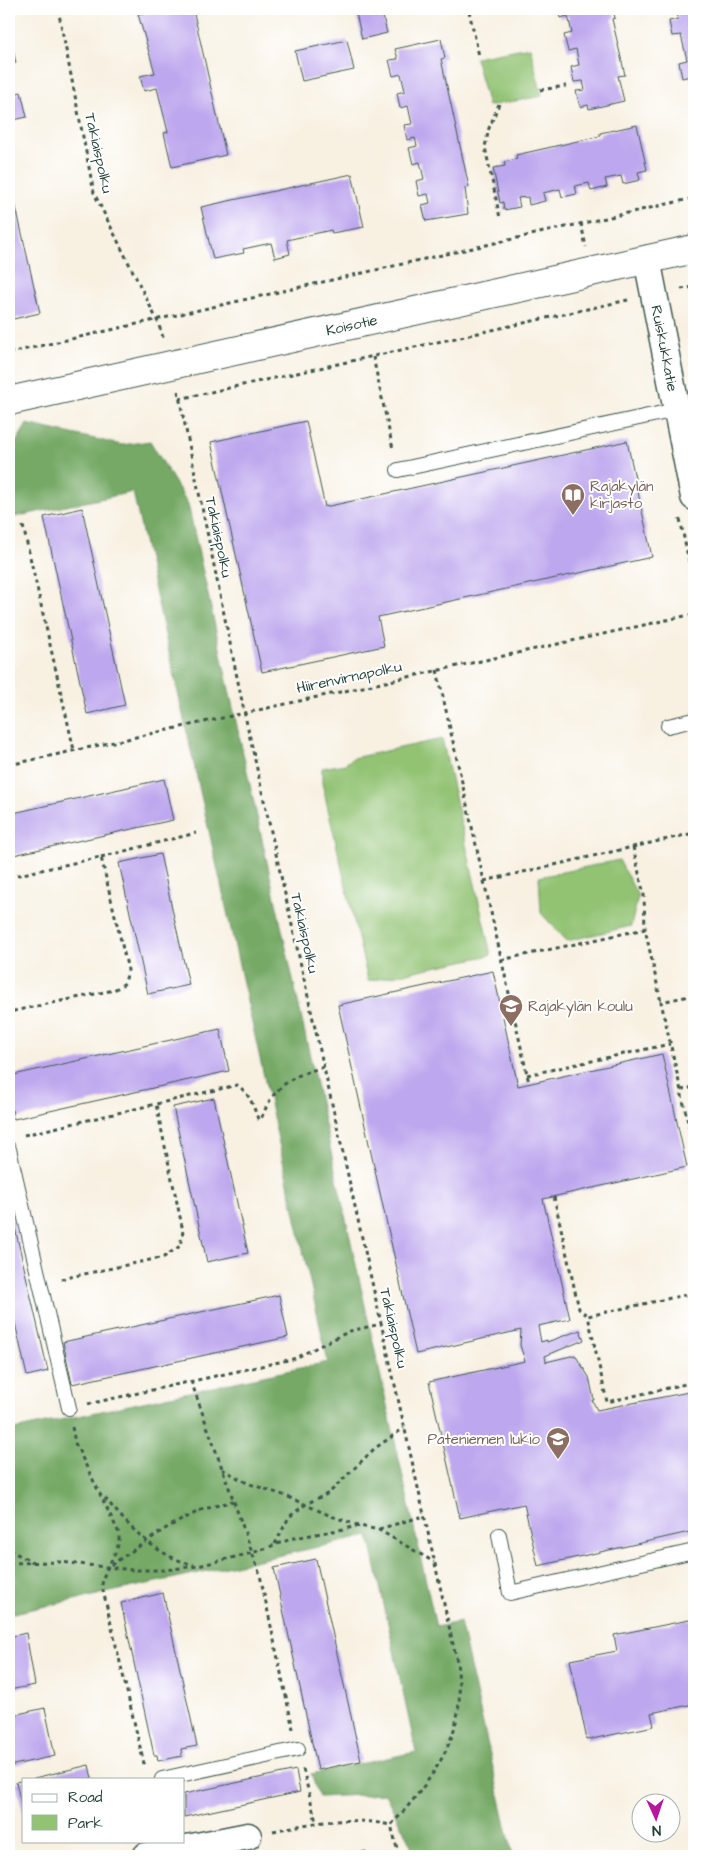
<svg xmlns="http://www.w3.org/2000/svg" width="703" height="1865" font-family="'Architects Daughter',sans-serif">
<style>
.green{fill:#92c373;stroke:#588054}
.forest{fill:#75a965;stroke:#4a734c}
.building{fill:#bda7ee}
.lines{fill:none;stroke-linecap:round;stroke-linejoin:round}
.service-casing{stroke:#40584e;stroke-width:16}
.minor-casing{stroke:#40584e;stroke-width:29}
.tertiary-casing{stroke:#40584e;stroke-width:30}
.path{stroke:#40584e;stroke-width:3;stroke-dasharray:4 4;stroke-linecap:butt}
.service{stroke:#fff;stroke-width:14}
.minor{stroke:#fff;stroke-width:26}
.tertiary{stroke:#fff;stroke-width:28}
.labels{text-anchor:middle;stroke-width:4;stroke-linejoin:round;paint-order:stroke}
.street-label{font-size:15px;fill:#1f3d34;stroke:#fff}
.education-label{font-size:15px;fill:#785e54;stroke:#fff;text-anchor:start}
</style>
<rect width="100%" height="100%" fill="#fff"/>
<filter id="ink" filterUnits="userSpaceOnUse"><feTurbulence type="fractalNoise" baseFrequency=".02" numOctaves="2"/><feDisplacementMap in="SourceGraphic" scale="10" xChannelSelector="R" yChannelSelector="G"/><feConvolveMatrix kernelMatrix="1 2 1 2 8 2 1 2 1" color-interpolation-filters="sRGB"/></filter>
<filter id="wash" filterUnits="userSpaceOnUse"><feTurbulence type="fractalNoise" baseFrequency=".0096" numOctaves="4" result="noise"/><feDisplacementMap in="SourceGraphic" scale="20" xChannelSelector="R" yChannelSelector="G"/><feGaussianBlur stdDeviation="1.12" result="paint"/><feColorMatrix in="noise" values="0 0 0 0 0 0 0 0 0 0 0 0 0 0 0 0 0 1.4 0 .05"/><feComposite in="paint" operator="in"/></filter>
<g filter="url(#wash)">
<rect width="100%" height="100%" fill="#f8f1e2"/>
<g class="green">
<path d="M530 47 542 96 488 106 475 57Z"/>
<path d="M442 739 491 955 368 981 322 783V768L345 764 353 758Z"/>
<path d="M619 860 638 896 631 926 567 941 541 913 539 877Z"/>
</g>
<path class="forest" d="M27 424 122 445 150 441 188 504 436 1627 460 1622 513 1856H415L410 1843 385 1794 319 1797 311 1774 416 1752 369 1536 9 1614V1431L328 1362 133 492 9 518V449L14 446Z"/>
<g id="blocks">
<g class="building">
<path d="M164 9H193L226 155 172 167 164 133 168 132 157 88 144 91 140 76 155 73 138 14Z"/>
<path d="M355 9H381L387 33 362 39Z"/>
<path d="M558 9H613L615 18 612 19 625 75 618 76 624 101 589 109 588 105 580 107 576 91 585 90 583 81 574 82 571 67 579 65 576 49 568 51 564 35 572 33 568 16 560 18Z"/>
<path d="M676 9H694V84H692L690 76 682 78 679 62 687 60 681 35 672 36 669 21 678 19Z"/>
<path d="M441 39 445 58 441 59 469 187 465 188 468 214 426 221 422 205 430 203 428 194 419 196 416 181 424 179 420 162 413 164 409 148 417 146 415 138 407 140 404 125 412 124 408 106 400 108 397 93 405 91 401 74 393 76 389 60 398 59 395 49Z"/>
<path d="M9 40H11L16 63 9 64Z"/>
<path d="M347 40 354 70 302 81 295 51Z"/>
<path d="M21 92 27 117 9 121V95Z"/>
<path d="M637 125 647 170 638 172 640 180 623 184 621 176 605 179 607 187 591 191 589 183 575 186 577 194 562 197 560 189 543 193 545 201 529 205 528 197 518 198 520 207 504 210 503 202 500 203 493 168 505 166 504 162 517 159 516 155 600 136V133Z"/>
<path d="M352 174 364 227 332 233 331 230 287 240 290 254 275 258 271 243 243 249 244 253 213 259 201 207Z"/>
<path d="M9 176 40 313 9 320Z"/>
<path d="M306 421 325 507 627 441 652 557 378 617 384 646 262 672 211 442Z"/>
<path d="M82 508 125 705 87 714 44 517Z"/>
<path d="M164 779 173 820 9 856V814Z"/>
<path d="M160 854 189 985 148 994 119 863Z"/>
<path d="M493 971 518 1086 662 1054 687 1167 543 1199 570 1319 538 1326 541 1342 547 1340V1342L580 1330 584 1340 545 1356 546 1362 575 1355 589 1377 594 1400H592L597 1410 694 1391V1531L538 1566 524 1504 460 1518 429 1382 525 1361 520 1345 521 1330 416 1354 338 1005Z"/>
<path d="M220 1029 229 1071 14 1119 9 1096V1076Z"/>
<path d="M214 1098 248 1253 207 1262 173 1107Z"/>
<path d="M9 1202 48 1371 27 1376 9 1296Z"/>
<path d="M279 1295 288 1337 72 1384 63 1342Z"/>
<path d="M10 1405 14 1427 9 1429V1406Z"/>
<path d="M316 1559 361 1761 318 1770 274 1568Z"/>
<path d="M163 1593 197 1746 181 1749 182 1756 158 1761 157 1755H154L121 1603Z"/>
<path d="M694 1619V1704L651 1713 654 1726 587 1740 570 1660 617 1651 614 1635Z"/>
<path d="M26 1633 35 1685 9 1690V1637Z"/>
<path d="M45 1708 55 1756 9 1766V1716Z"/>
<path d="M89 1765 92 1779H34V1778Z"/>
<path d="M296 1770 300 1792 184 1817V1794Z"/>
<path d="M24 1780V1812H23L16 1782Z"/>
<path d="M366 1851 367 1856H344V1855Z"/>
</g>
</g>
</g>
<g filter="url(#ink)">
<use href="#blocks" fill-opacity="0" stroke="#40584e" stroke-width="1"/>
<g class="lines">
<g class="service-casing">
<g id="service">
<path d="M398 470 676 410"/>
<path d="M668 726 694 720"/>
<path d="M9 1149 69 1408"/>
<path d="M499 1535 510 1593 694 1551"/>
<path d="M162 1779 298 1749"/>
</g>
</g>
<g class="minor-casing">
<g id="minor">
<path id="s1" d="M647 259 694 497"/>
<path d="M146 1856 248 1836"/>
</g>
</g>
<g class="tertiary-casing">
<g id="tertiary">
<path id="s2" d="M9 401 694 249"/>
</g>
</g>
<g class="path">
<path d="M58 9 94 193 157 320 164 340"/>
<path d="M469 11 479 56"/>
<path d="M540 90 566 86"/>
<path d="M499 104 489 128 485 147 500 218"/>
<path d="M581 223 586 247"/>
<path d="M681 289 694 287"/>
<path d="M9 353 694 198"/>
<path d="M373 357 393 449"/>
<path d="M178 391 244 711 457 1662C459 1680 461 1699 457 1717 450 1757 418 1796 391 1825L399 1856"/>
<path d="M179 399 628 300"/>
<path d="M680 519 694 585"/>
<path d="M23 526 74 750"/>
<path d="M437 670 529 1083"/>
<path d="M9 765 694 614"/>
<path d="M691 823 694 838"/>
<path d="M633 847 644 895 645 929 661 1002"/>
<path d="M101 857 196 833"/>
<path d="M9 877 101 857 128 970 125 983 114 990 9 1012"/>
<path d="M484 881 694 833"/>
<path d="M501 960 645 929"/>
<path d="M694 995 661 1002 694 1149"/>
<path d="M527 1075 670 1044"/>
<path d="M681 1090 694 1087"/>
<path d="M24 1135 237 1085C250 1094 253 1105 258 1119H261C274 1086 290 1076 324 1067"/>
<path d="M554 1197 579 1309 588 1316"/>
<path d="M61 1279 164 1257 180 1246 183 1231 156 1104"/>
<path d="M694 1293 588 1316 607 1402 694 1382"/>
<path d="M191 1381 260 1575 293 1729"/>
<path d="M88 1404 293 1359 350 1331 381 1324"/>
<path d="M72 1427 75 1443 119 1533C121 1554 103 1566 102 1586L145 1768"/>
<path d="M222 1469 247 1483 286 1496 331 1516 360 1526 379 1530 434 1562"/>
<path d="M105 1498C128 1526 157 1557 194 1565"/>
<path d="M379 1529 424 1516"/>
<path d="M275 1544 289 1517 306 1504 329 1493 374 1449 404 1428"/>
<path d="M9 1550 33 1562"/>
<path d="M9 1563 60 1562 133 1570H164L198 1566 252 1553 294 1538 360 1526"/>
<path d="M111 1565 168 1527 201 1510 233 1501"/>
<path d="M303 1769 316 1822"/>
<path d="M273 1831C316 1822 347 1816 390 1825"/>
</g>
<use href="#service" class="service"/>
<use href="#minor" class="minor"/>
<use href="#tertiary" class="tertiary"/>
</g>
</g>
<defs>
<g id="library-pin" transform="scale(1.25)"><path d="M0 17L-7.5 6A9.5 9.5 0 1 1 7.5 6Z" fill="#8d6e63" stroke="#fff"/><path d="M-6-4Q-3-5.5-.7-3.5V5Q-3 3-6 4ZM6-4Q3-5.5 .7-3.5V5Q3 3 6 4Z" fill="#fff"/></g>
<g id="school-pin" transform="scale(1.25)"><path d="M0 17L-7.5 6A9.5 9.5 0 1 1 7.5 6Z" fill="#8d6e63" stroke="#fff"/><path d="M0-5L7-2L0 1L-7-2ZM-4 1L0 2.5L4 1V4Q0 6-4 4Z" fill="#fff"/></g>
</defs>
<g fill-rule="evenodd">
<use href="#library-pin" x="573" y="495"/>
<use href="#school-pin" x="511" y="1006"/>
<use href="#school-pin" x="558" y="1439"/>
</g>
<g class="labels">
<g class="street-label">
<text transform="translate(99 153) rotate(77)" y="5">Takiaispolku</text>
<text dy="5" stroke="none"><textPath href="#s2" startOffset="351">Koisotie</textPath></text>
<text dy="5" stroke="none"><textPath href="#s1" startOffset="91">Ruiskukkatie</textPath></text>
<text transform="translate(219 537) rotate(78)" y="5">Takiaispolku</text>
<text transform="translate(349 677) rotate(-12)" y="5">Hiirenvirnapolku</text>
<text transform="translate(305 933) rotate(77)" y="5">Takiaispolku</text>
<text transform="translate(394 1328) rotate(77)" y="5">Takiaispolku</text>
</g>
<g class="education-label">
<text x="590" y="491">Rajakylän<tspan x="590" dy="17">kirjasto</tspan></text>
<text x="528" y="1011">Rajakylän koulu</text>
<text x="540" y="1444" text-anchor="end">Pateniemen lukio</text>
</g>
</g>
<rect width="703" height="1865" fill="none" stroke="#fff" stroke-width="30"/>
<rect x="22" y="1778" width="162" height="65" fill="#ffffff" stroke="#a5b1ae"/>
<rect x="32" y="1794" width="25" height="8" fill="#ffffff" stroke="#a5b1ae"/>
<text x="68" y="1802" font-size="15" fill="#1f3d34">Road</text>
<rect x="32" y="1815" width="25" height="15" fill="#92c373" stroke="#a5b1ae"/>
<text x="68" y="1828" font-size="15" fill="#1f3d34">Park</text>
<g transform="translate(656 1818) rotate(177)"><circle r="24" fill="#ffffff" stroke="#a5b1ae"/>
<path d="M0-4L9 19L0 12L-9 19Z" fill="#b5179e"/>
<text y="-8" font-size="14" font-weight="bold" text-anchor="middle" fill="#1f3d34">N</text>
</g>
</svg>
